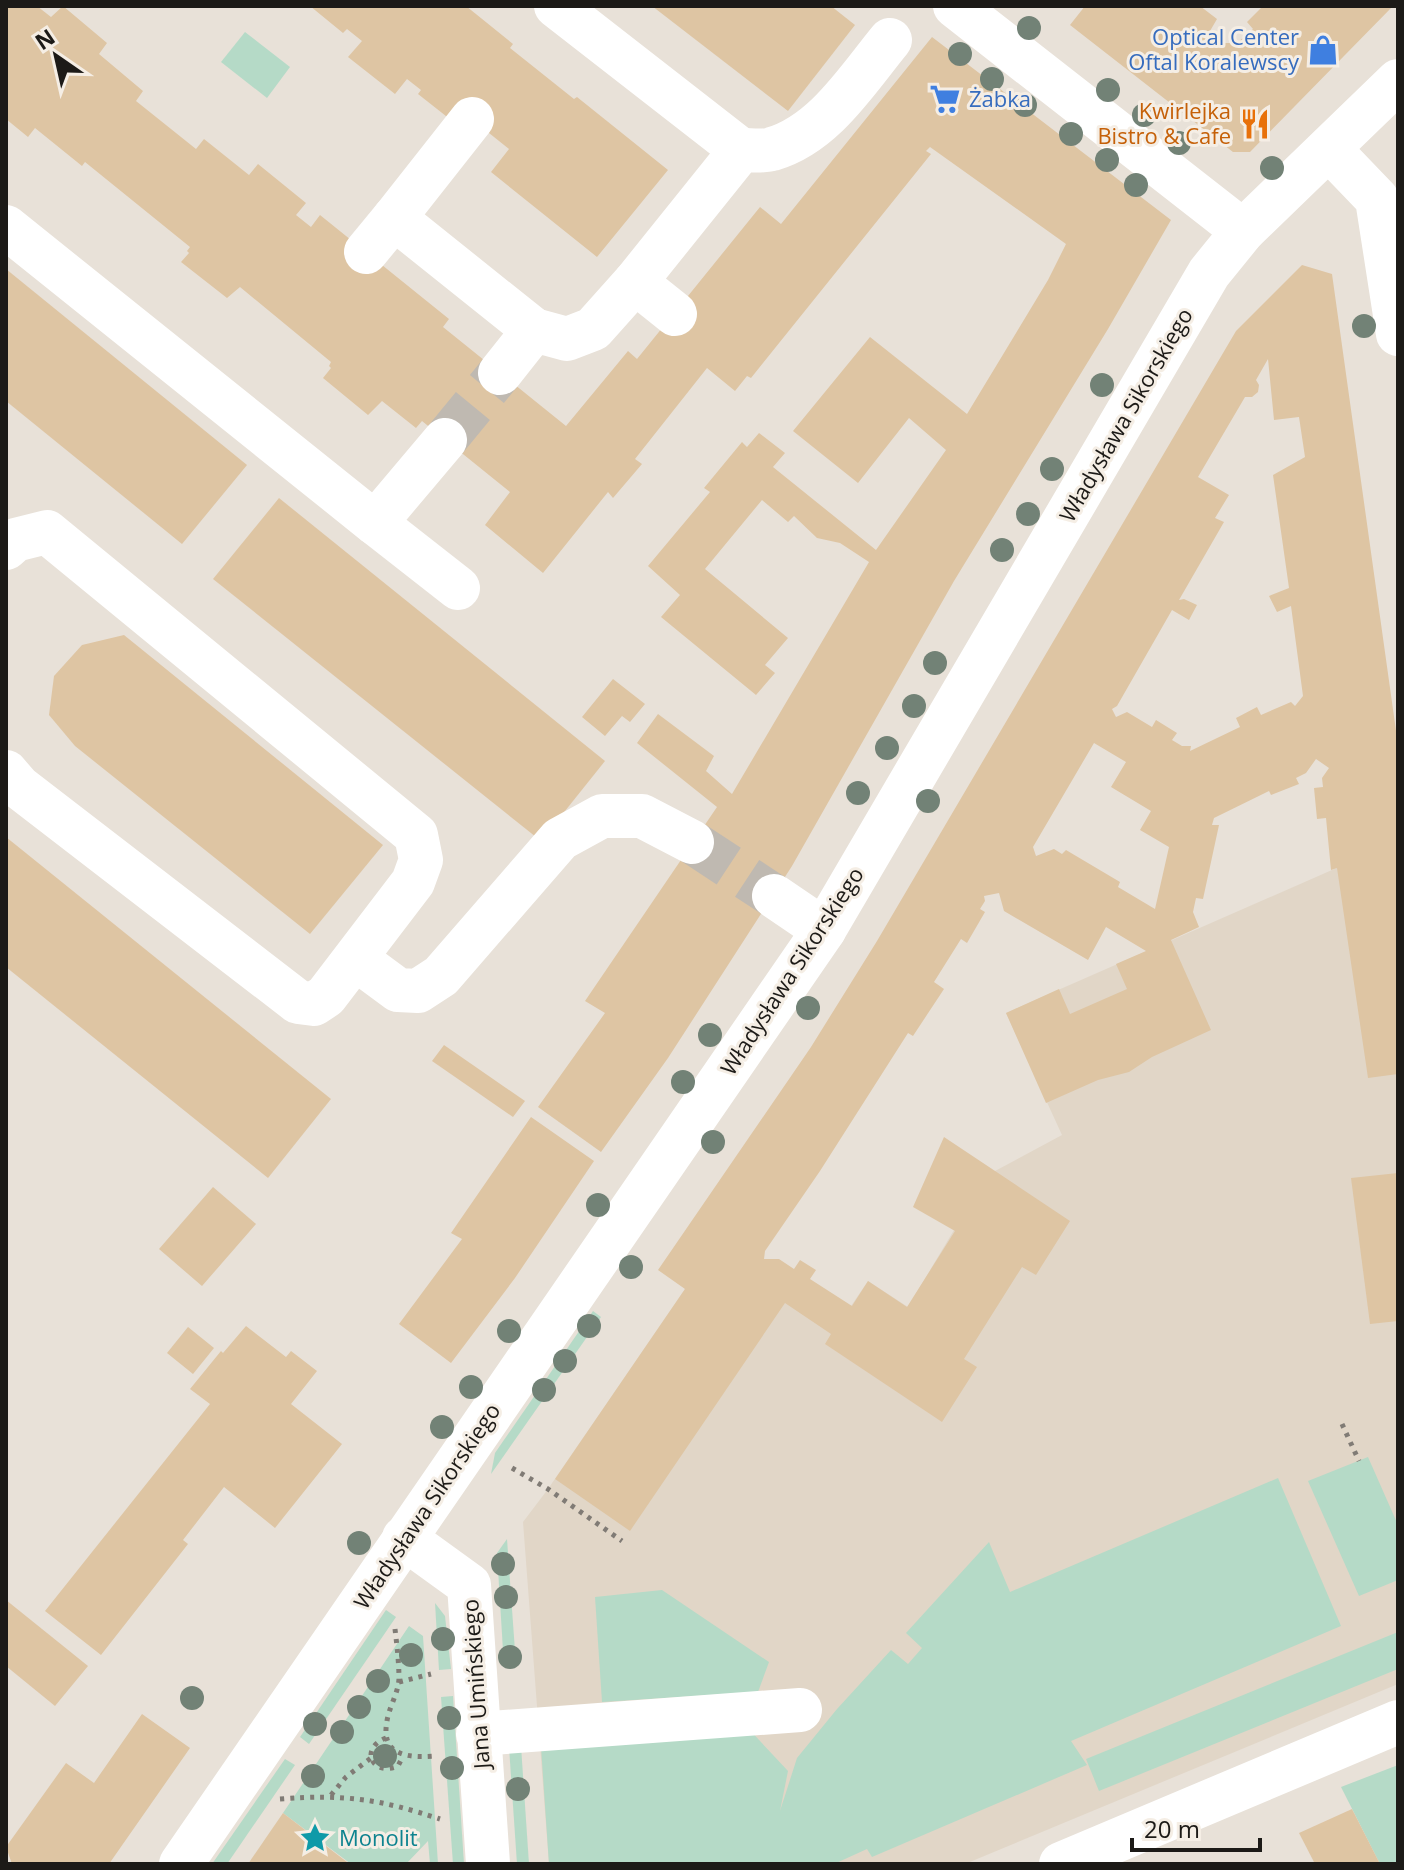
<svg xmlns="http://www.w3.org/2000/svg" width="1404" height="1870" font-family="'Open Sans',sans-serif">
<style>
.built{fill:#e1d6c7}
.green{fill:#b5dac7}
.building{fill:#dec5a3;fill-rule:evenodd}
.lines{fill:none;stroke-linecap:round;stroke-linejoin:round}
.minor-tunnel{stroke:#bfb9b1;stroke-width:44;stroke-dasharray:44 22;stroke-linecap:butt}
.path{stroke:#807b75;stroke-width:5;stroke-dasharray:4 6;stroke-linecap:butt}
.minor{stroke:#fff;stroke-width:44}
.tree{fill:#728276}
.labels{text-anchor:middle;stroke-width:6;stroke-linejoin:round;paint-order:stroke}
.shop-label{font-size:22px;fill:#366cbe;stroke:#f5eee5;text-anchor:end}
.food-label{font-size:22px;fill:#c56008;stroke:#f5eee5;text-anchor:end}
.street-label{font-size:22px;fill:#1c1a17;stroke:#f5eee5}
.culture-label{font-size:22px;fill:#0d838f;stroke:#f5eee5;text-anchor:start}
</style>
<rect width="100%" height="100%" fill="#e8e1d8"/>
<path class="built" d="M1398 841V1684L965 1864H549L523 1522 548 1489 685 1289V1232L832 1334 868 1281 908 1307 954 1230 995 1171 1062 1135 1006 1013Z"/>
<g class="green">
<path d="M245 32 290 67 267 98 221 62Z"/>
<path d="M593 1311 601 1317 491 1474 495 1453Z"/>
<path d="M1368 1457 1398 1525V1580L1359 1596 1308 1481Z"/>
<path d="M1278 1478 1341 1626 1071 1741 1087 1765 872 1857 867 1849 834 1864H549L541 1747 746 1726 788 1771 780 1811 797 1758 837 1709 891 1650 908 1664 922 1648 906 1633 989 1542 1010 1592Z"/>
<path d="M507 1539 516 1665 504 1667 497 1553Z"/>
<path d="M662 1590 769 1662 758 1692 602 1702 595 1597Z"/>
<path d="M435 1603 445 1616 451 1669 439 1670Z"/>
<path d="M386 1610 396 1617 309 1744 300 1737Z"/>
<path d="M409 1626 423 1636 438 1864H430L428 1841 406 1864H351L283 1813Z"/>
<path d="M1398 1632V1669L1099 1791 1086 1759Z"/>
<path d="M453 1696 464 1864H453L441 1697Z"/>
<path d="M521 1746 529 1864H517L509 1747Z"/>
<path d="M285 1759 295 1765 227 1864H212Z"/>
<path d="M1398 1765V1864H1380L1341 1787Z"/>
</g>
<g class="building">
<path d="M6 6H37L51 17 63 6 107 43 99 54 143 91 136 101 196 149 204 139 249 175 258 164 306 203 296 215 311 227 320 215 449 319 443 327 566 426 628 351 637 359 760 207 781 224 932 37 1171 220 1108 329 954 581 792 866 668 1058 601 1152 538 1107 605 1013 585 1001 717 807 637 743 658 714 714 756 706 771 732 794 869 562 840 543 817 538 794 516 788 522 762 500 705 569 788 638 765 665 775 673 756 695 661 617 680 595 648 566 710 492 704 488 742 442 747 447 759 433 785 453 773 467 876 550 946 450 909 418 858 483 793 431 870 337 967 414 1048 280 1066 244 930 147 926 151 931 154 751 378 747 376 735 391 707 368 635 459 642 464 613 498 608 492 543 573 485 525 510 492 422 421 416 428 382 401 368 415 323 378 331 368 329 366 331 362 240 287 227 298 181 262 189 253 187 251 190 247 85 162 82 166 35 128 28 137 6 119Z"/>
<path d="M310 6H466L513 44 510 48 574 99 577 97 668 170 597 257 491 172 509 149 459 109 451 120 418 94 421 90 407 79 395 94 348 57 362 41 347 29 343 33Z"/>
<path d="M652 6H831L855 25 788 111Z"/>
<path d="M1085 6H1200L1217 19 1210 31 1222 43H1237L1253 29 1247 22 1263 6H1393L1250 152H1233L1070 25Z"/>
<path d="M1302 265 1332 274 1398 745V1074L1368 1078 1337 868 1331 870 1326 818 1317 819 1314 788 1323 787 1322 778 1329 768 1316 759 1306 773 1296 778 1299 784 1271 795 1269 791 1214 818 1212 825H1219L1203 899 1196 898 1193 912 1199 927 1171 940 1211 1030 1152 1057 1129 1072 1098 1080 1046 1103 1006 1013 1059 989 1070 1014 1127 989 1116 964 1146 951 1106 927 1088 960 1004 911 999 893 984 896 985 901 980 909 985 912 967 943 961 939 934 982 944 989 913 1036 908 1033 820 1171 765 1251 764 1259H779L794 1269 800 1260 816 1270 810 1279 852 1306 868 1281 907 1307 955 1231 913 1207 944 1137 1070 1221 1036 1275 1022 1267 964 1359 977 1367 942 1422 825 1344 831 1334 785 1303 630 1531 555 1479 685 1289 658 1270 811 1047 877 941 1236 331ZM1268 359 1274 420 1299 417 1305 457 1273 475 1289 588 1269 596 1277 612 1291 606 1303 696 1295 706 1291 702 1261 715 1257 707 1236 718 1240 727 1190 751 1191 746H1182L1172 740 1177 733 1156 720 1152 727 1127 712 1116 717 1112 709 1117 706 1172 610 1189 620 1197 605 1184 599 1179 600 1224 522 1215 518 1229 495 1198 477 1245 397H1252L1258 392 1259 385 1256 380ZM1094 743 1126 762 1111 787 1151 811 1140 830 1169 847 1155 909 1118 887 1120 882 1066 850 1062 854 1054 849 1036 856 1033 847Z"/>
<path d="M6 269 247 465 182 544 6 401Z"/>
<path d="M279 498 605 761 541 841 213 579Z"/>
<path d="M124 635 383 845 310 934 75 746 49 715 54 676 82 645Z"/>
<path d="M613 679 645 704 630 722 622 716 605 736 582 717Z"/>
<path d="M6 837 331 1099 268 1178 6 967Z"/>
<path d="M444 1045 525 1101 513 1117 432 1061Z"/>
<path d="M531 1117 594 1161 515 1278 451 1363 399 1324 462 1239 451 1233Z"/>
<path d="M1398 1173V1321L1370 1324 1351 1178Z"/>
<path d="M213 1187 256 1224 202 1286 159 1249Z"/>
<path d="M246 1326 286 1357 291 1351 317 1371 291 1404 342 1444 275 1528 224 1487 183 1540 188 1544 101 1655 45 1611 210 1404 190 1389 221 1351 223 1353Z"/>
<path d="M188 1327 214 1348 193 1374 167 1353Z"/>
<path d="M6 1600 88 1666 55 1706 6 1666Z"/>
<path d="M142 1714 190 1748 109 1864H12L6 1847 66 1763 94 1783Z"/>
<path d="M1352 1809 1380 1864H1315L1299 1833Z"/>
<path d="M283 1813 347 1862 345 1864H248Z"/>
</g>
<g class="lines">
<g class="minor-tunnel">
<path d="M445 440 500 373"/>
<path d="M692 842 774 896"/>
</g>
<g class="path">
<path d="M1342 1424 1359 1461"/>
<path d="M512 1468 548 1489 622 1541"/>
<path d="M395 1629C397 1646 399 1663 399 1679 398 1694 389 1707 387 1721 380 1757 410 1758 436 1756"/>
<path d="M399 1682 431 1674"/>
<path d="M386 1738C359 1748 372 1777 398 1766L403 1756"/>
<path d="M331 1795 346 1777 371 1758"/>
<path d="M280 1799C345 1794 379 1799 440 1819"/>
</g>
<g class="minor">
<path d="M556 6 741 150"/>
<path d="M955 6 1243 231"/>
<path d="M472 119 394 218 534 330"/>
<path d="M1329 149 1377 199 1398 334"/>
<path d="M6 227 375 523 445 440"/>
<path d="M366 252 394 218"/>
<path d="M635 282 675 314"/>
<path d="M500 373 534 330 567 339 593 329 635 282 741 150C751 150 763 152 772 149 824 134 857 80 890 40"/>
<path d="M375 523 458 588"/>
<path d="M6 548 15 540 47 532 416 835 421 860 413 882 326 996 314 1004 298 1002 19 787 6 772"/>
<path d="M774 896 824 930"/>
<path d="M356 959 398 990 418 991 441 976 560 839 602 816H642L692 842"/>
<path d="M404 1538 469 1585 488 1864"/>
<path d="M478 1734 800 1710"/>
<path d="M181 1864 824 930 1209 273 1243 231 1398 81"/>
<path d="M1061 1864 1398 1722"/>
</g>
</g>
<g class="tree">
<circle cx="1029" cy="28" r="12"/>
<circle cx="960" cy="54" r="12"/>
<circle cx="992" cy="79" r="12"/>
<circle cx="1108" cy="90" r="12"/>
<circle cx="1025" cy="105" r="12"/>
<circle cx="1144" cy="115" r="12"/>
<circle cx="1071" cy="134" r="12"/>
<circle cx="1179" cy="143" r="12"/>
<circle cx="1107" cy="160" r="12"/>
<circle cx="1272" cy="168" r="12"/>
<circle cx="1136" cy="185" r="12"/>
<circle cx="1364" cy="326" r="12"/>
<circle cx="1102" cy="385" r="12"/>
<circle cx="1052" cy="469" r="12"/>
<circle cx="1028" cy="514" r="12"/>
<circle cx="1002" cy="550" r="12"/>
<circle cx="935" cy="663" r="12"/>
<circle cx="914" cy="706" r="12"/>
<circle cx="887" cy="748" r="12"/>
<circle cx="858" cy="793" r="12"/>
<circle cx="928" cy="801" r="12"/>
<circle cx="808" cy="1008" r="12"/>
<circle cx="710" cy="1035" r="12"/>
<circle cx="683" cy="1082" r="12"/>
<circle cx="713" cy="1142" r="12"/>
<circle cx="598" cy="1205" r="12"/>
<circle cx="631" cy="1267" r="12"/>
<circle cx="589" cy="1326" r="12"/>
<circle cx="509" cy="1331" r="12"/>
<circle cx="565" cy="1361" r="12"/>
<circle cx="471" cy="1387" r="12"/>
<circle cx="544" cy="1390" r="12"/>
<circle cx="442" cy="1427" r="12"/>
<circle cx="359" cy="1543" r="12"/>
<circle cx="503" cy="1564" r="12"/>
<circle cx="506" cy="1597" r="12"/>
<circle cx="443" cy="1639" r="12"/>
<circle cx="411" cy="1655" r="12"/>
<circle cx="510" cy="1657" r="12"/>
<circle cx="378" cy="1681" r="12"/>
<circle cx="192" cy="1698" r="12"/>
<circle cx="359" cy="1707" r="12"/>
<circle cx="449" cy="1718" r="12"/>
<circle cx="315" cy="1724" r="12"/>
<circle cx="342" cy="1732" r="12"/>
<circle cx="385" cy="1756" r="12"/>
<circle cx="452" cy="1768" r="12"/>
<circle cx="313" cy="1776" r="12"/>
<circle cx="518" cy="1789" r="12"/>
</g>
<defs>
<g id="shop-bare" transform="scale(2.4)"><path d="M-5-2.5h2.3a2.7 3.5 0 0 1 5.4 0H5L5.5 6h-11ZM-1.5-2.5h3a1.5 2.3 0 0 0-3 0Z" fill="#3f7fe0" stroke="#f5eee5" stroke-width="2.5" paint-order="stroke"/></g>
<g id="supermarket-bare" transform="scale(2.4)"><path d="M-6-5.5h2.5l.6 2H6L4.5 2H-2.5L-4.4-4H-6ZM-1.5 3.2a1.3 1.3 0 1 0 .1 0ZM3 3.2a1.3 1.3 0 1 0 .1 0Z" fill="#3f7fe0" stroke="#f5eee5" stroke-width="2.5" paint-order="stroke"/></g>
<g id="restaurant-bare" transform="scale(2.4)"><path d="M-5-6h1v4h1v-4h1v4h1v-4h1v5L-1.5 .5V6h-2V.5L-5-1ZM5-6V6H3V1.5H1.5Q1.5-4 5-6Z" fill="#e8710a" stroke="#f5eee5" stroke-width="2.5" paint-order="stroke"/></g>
<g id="sight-bare" transform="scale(2.4)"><path d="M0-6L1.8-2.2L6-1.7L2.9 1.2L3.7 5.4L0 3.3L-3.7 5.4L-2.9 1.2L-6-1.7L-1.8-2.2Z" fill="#0f9aa8" stroke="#f5eee5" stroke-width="2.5" paint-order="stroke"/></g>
</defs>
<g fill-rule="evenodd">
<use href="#shop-bare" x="1323" y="50"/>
<use href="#supermarket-bare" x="945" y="99"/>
<use href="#restaurant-bare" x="1255" y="124"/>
<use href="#sight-bare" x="315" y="1838"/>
</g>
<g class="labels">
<g class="shop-label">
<text x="1299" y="45">Optical Center<tspan x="1299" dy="25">Oftal Koralewscy</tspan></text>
<text x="969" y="107" text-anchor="start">Żabka</text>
</g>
<g class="food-label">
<text x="1231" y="119">Kwirlejka<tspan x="1231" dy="25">Bistro &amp; Cafe</tspan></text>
</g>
<g class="street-label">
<text transform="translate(1126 415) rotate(-60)" y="8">Władysława Sikorskiego</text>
<text transform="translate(792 971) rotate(-57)" y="8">Władysława Sikorskiego</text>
<text transform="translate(427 1506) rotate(-56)" y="8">Władysława Sikorskiego</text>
<text transform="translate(476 1684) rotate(-94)" y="8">Jana Umińskiego</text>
</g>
<g class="culture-label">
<text x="339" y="1846">Monolit</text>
</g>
</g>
<rect width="1404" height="1870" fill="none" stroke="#1c1a17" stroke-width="16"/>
<g transform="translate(56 56) rotate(326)" stroke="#f5eee5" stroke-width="6" paint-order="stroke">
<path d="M0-6L14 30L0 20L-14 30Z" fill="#1c1a17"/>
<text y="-12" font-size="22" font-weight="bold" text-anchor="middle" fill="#1c1a17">N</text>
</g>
<path d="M1132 1838v12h128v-12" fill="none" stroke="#1c1a17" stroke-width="4"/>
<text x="1144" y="1838" font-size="24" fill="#1c1a17" stroke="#f5eee5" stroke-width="6" paint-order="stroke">20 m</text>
</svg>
